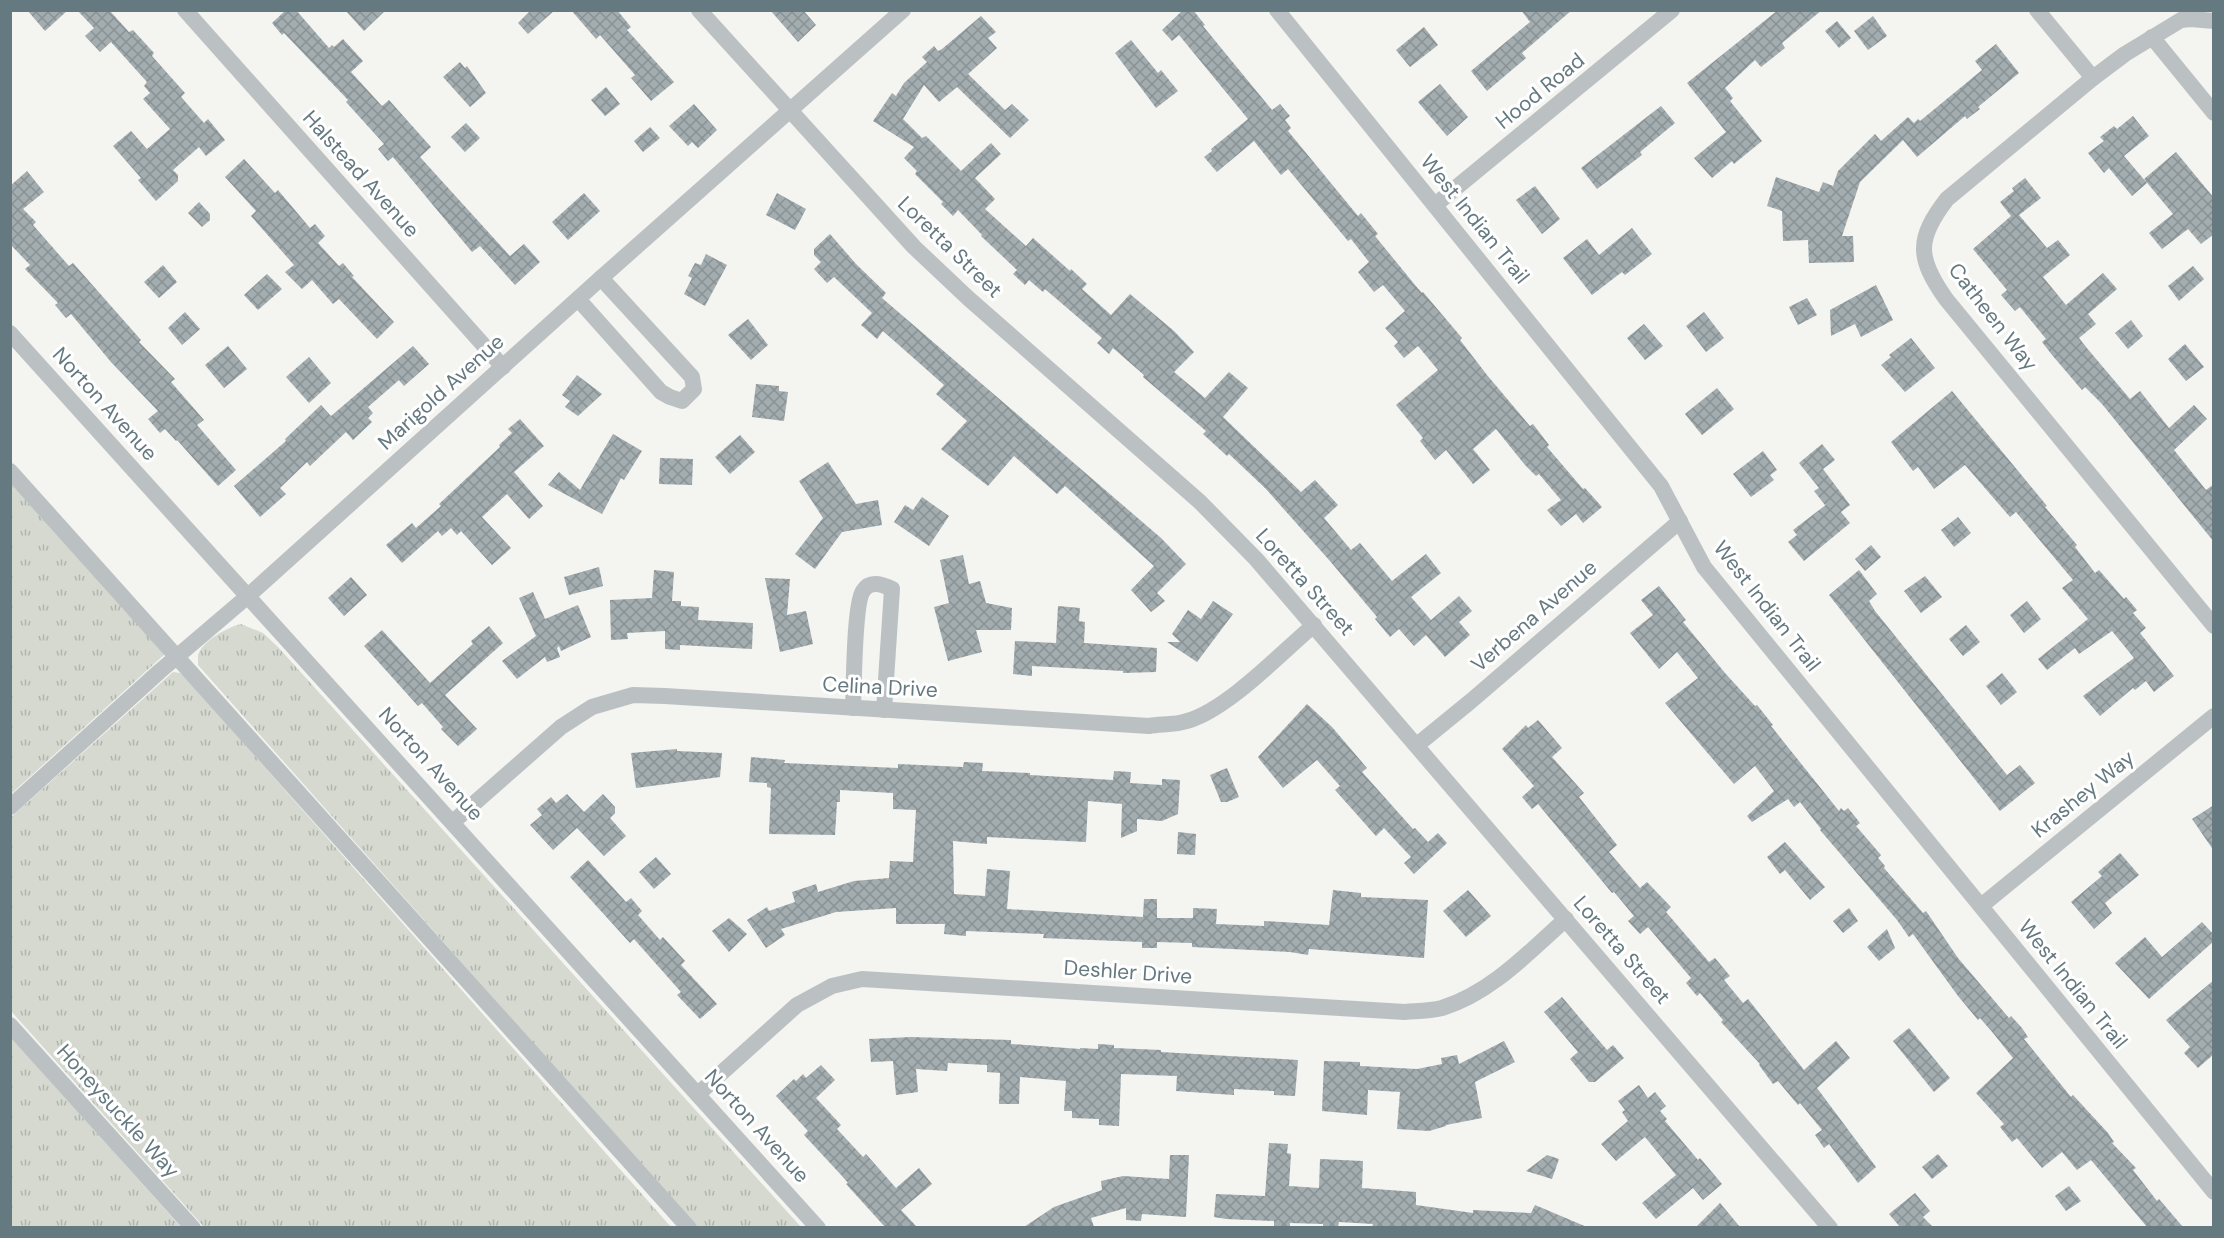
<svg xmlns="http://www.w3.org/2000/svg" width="2224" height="1238" font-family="'DM Sans',sans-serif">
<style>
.grass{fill:url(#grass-tufts)}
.building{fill:url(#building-cross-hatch)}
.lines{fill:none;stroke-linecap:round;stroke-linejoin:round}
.street{stroke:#bbc1c3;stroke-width:16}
.labels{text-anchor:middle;stroke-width:6;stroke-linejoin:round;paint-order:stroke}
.street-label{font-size:21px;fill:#657980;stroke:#fff}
</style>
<defs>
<pattern id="grass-tufts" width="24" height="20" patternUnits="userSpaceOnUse" patternTransform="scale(1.5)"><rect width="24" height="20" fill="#d5d9d0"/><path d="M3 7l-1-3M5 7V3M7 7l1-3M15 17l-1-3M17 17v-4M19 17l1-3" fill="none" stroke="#b0b5ae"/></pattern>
<pattern id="building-cross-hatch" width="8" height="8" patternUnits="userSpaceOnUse" patternTransform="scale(1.5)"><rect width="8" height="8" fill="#a3adb0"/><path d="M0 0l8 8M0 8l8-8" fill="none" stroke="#889294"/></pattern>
</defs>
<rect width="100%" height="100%" fill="#f4f4f1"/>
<g class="grass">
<path d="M10 483 166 653 11 794H10Z"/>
<path d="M241 624 263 633 278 647 801 1227H696L198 665C198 664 198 656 198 655 202 641 228 627 241 624Z"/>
<path d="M173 672 180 673 185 677 671 1227H204L11 1011 10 818Z"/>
<path d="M11 1037 181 1227H11Z"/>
</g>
<g class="building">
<path d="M27 10H68L45 31Z"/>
<path d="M77 10H109L129 32 133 30 154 53 152 56 185 93 181 97 204 123 208 119 225 140 206 156 199 147 173 170 178 175V181L156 201 138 180 141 178 113 146 131 131 147 149 170 129 143 99 150 93 144 86 147 82 111 42 100 52 85 36 94 28Z"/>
<path d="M286 10H296L329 48 332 45 334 47 343 39 363 61 351 72 382 106 389 100 431 147 420 157 510 256 524 244 540 262 515 285 480 246 472 252 393 157 388 161 378 149 384 144 346 102 348 100 284 33 282 35 272 23Z"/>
<path d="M345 10H386L364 31Z"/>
<path d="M531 10H555L528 34 518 23Z"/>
<path d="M571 10H617L631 27 627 30 674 82 651 101 631 78 635 75 600 35 596 39Z"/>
<path d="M770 10H803L816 25 798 42Z"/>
<path d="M1183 10H1193L1205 25 1203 26 1272 110 1280 104 1290 116 1285 120 1291 128 1288 131 1358 216 1361 213 1378 234 1375 236 1415 285 1422 293 1423 292 1462 338 1460 340 1487 375 1530 426 1533 424 1549 445 1547 447 1583 489 1585 488 1602 507 1583 523 1576 514 1561 526 1547 510 1561 500 1539 474 1536 476 1525 465 1496 429 1473 449 1490 470 1473 484 1446 450 1435 460 1420 441 1423 438 1396 405 1438 370 1418 346 1404 358 1394 346 1398 342 1385 328 1405 311 1383 285 1374 292 1358 272 1369 262 1351 239 1348 241 1288 169 1281 175 1254 141 1217 172 1204 157 1212 151 1211 149 1248 119 1179 35 1172 41 1162 30Z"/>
<path d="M1521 10H1572L1522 53 1526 58 1487 91 1471 71 1530 22Z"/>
<path d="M1778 10H1822L1782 43 1785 48 1761 67 1755 60 1725 88 1733 98 1730 101 1762 141 1734 164 1732 161 1712 178 1694 158 1726 132 1687 83Z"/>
<path d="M981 16 996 32 988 38 997 48 968 74 1005 110 1012 104 1029 120 1010 138 957 87 939 102 924 85 903 119 922 138 926 136 961 171 991 143 1001 154 975 178 995 199 985 209 1026 246 1033 238 1070 271 1071 269 1087 284 1082 289 1111 315 1130 294 1174 331 1194 352 1174 372 1205 398 1229 372 1248 388 1223 417 1301 492 1315 480 1338 505 1324 518 1351 550 1360 543 1392 581 1426 554 1441 573 1411 597 1431 620 1459 596 1472 611 1459 622 1470 635 1445 657 1426 635 1414 646 1399 629 1390 637 1375 619 1377 617 1330 561 1265 488 1229 454 1227 456 1203 434 1206 431 1143 377 1144 375 1113 348 1109 354 1097 343 1102 338 1045 289 1043 292 1029 280 1025 285 1013 274 1017 270 981 236 982 235 958 210 953 216 941 204 943 202 915 174 917 171 904 158 914 147 873 121 892 93 896 96 904 83 927 62 922 57 934 46 938 51 942 49Z"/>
<path d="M1873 16 1887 36 1868 50 1854 31Z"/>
<path d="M1837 21 1851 38 1839 48 1825 31Z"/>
<path d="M1424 27 1438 45 1410 67 1396 50Z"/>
<path d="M1131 40 1158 73 1161 70 1178 91 1156 108 1115 53Z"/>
<path d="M1996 44 2019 73 1978 107 1980 109 1967 119 1965 116 1917 157 1903 140 1860 182 1842 236H1853L1854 262 1809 263 1808 240 1783 241 1782 211 1767 206 1776 177 1819 192 1823 182 1833 186 1838 171 1875 134 1881 141 1908 117 1914 123 1918 119 1920 121 1982 70 1975 61Z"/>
<path d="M460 62 465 68 467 66 486 93 470 107 443 77Z"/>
<path d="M1440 84 1468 117 1447 136 1418 102Z"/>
<path d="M606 87 620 104 605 116 591 100Z"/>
<path d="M694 104 717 130 698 148 692 142 688 146 669 126Z"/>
<path d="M1661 106 1675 123 1640 152 1642 155 1597 189 1581 168Z"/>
<path d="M2133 116 2149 136 2124 156 2147 183 2132 196 2109 168 2104 173 2088 153 2104 141 2100 137 2114 126 2117 129Z"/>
<path d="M466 123 480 138 465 152 451 137Z"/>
<path d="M650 127 660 138 643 152 634 141Z"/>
<path d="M2176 152 2214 198V234L2201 244 2188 229 2162 249 2149 233 2173 214 2144 179Z"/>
<path d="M244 159 275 193 278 190 310 228 315 224 325 236 318 243 339 266 343 263 354 276 352 277 394 322 377 339 339 299 333 304 312 280 302 289 285 272 294 265 251 216 256 211 225 177Z"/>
<path d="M27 171 44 192 23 209 36 222 33 225 69 266 73 263 141 340 139 342 175 379 171 382 204 420 197 425 236 470 218 486 177 440 176 441 165 429 160 433 148 419 158 411 111 362 71 314 66 318 55 305 58 303 25 269 30 265 10 244V186Z"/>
<path d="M2025 178 2041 198 2019 215 2047 248 2058 240 2070 255 2043 277 2066 305 2103 273 2117 289 2088 314 2096 324 2079 338 2086 347 2130 399 2140 391 2169 428 2194 405 2207 419 2174 450 2206 490 2214 484V542L2102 404 2085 387 2082 390 2052 355 2042 342 2046 339 2020 307 2015 311 2001 295 2007 290 1973 249 2011 216 2000 202 2014 191 2012 188Z"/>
<path d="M1535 186 1560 219 1542 234 1516 200Z"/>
<path d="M584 193 600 211 568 240 552 222Z"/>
<path d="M777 193 806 209 795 230 766 215Z"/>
<path d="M199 202 210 214V220L202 227 188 213Z"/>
<path d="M1632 228 1652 254 1625 275 1622 272 1592 295 1563 258 1587 239 1599 255Z"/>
<path d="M830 234 856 264 886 293 882 298 1161 538 1186 564 1157 593 1165 601 1151 612 1131 590 1154 566 1065 486 1057 494 1014 456 988 486 941 449 967 421 936 394 944 385 883 331 877 339 861 325 872 313 834 277 827 283 814 269 821 262 814 255V249Z"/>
<path d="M706 254 727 265 705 306 684 294 692 278 688 276 695 263 701 265Z"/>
<path d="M163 265 177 282 159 298 144 282Z"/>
<path d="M2193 266 2204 279 2179 301 2168 286Z"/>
<path d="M267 274 282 289 258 310 244 295Z"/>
<path d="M1876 285 1893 320 1861 337 1855 324 1831 336 1830 310Z"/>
<path d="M1807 298 1817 315 1798 325 1789 307Z"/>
<path d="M185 312 200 329 182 345 168 328Z"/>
<path d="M1704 312 1724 338 1706 352 1686 326Z"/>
<path d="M748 319 768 345 751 360 728 335Z"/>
<path d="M2131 320 2143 336 2128 349 2115 333Z"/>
<path d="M1644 324 1663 346 1645 360 1627 338Z"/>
<path d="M1911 338 1935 368 1905 392 1881 365 1891 357 1889 355Z"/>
<path d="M2185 344 2204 367 2186 381 2168 359Z"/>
<path d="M228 346 247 369 224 388 205 365Z"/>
<path d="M413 346 429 364 404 386 399 380 368 407 373 413 368 418 372 422 353 440 346 432 310 466 307 462 280 488 286 494 260 517 234 486 286 441 285 439 321 405 331 416Z"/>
<path d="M309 357 331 383 309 403 286 377Z"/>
<path d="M577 375 602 394 578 416 565 407 570 401 562 395Z"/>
<path d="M756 384 779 386V391L788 392 784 421 752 417Z"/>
<path d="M1717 388 1734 409 1702 435 1685 414Z"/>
<path d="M1952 391 2047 506 2045 507 2077 545 2075 547 2095 573 2099 570 2124 599 2126 597 2137 610 2133 613 2146 628 2140 633 2174 676 2154 692 2146 681 2135 690 2133 688 2100 716 2083 696 2134 658 2112 631 2079 654 2075 648 2047 670 2038 659 2088 619 2062 588 2073 580 2016 512 2010 517 1965 465 1934 489 1918 467 1913 471 1891 442Z"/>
<path d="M520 419 544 446 514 472 543 506 529 519 507 494 482 517 511 548 492 565 461 531 457 535 451 528 442 536 438 531 402 563 386 545 412 523 416 528 441 506 439 504 500 447 499 445 512 433 508 429Z"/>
<path d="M613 434 642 451 624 480 621 478 602 514 548 485 559 472 580 490Z"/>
<path d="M740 435 755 452 730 474 715 457Z"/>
<path d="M1822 444 1835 460 1823 469 1850 505 1841 512 1850 523 1804 561 1788 542 1797 535 1793 530 1827 504 1825 505 1814 491 1819 488 1799 463Z"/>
<path d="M1763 451 1777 470 1770 475 1774 480 1751 497 1733 474Z"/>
<path d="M660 458 693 459 692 485 659 484Z"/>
<path d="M828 462 856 504 878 500 882 525 842 532 815 569 795 554 823 518 799 481Z"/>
<path d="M922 497 949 516 929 546 894 522 905 505 913 510Z"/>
<path d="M1958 517 1971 533 1954 547 1941 530Z"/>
<path d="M1871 545 1881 557 1865 571 1855 559Z"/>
<path d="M963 555 969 584 980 581 986 603 1012 608 1011 630H976L982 652 948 661 934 607 949 603 940 560Z"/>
<path d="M599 567 603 586 569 595 564 577Z"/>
<path d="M654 570 674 572 672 601H681V606L699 607 698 620 753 623 752 649 680 645V650L665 649V631L627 633 628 639 611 640 610 600 652 598Z"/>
<path d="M1859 570 1877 594 1869 601 1875 611 2007 775 2020 765 2035 783 2000 811 1829 595Z"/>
<path d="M1925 576 1942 597 1921 613 1904 591Z"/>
<path d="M351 577 367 595 344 616 328 598Z"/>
<path d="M765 578 790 579 787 615 806 611 813 644 780 652Z"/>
<path d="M1659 586 1686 620 1683 622 1725 673 1755 706 1757 705 1773 725 1771 726 1839 811 1841 808 1844 811 1848 808 1853 814 1860 823 1856 826 1881 855 1878 858 1885 866 1884 868 1923 913 1926 911 1958 958 2009 1018 2011 1016 2022 1028 2028 1037 2024 1039 2071 1097 2073 1095 2108 1133 2114 1142 2112 1143 2136 1168 2133 1170 2157 1201 2159 1199 2183 1227H2147L2091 1160 2077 1170 2062 1152 2042 1168 2017 1138 2012 1142 2000 1127 2004 1124 1976 1093 2013 1058 1993 1033 1980 1018 1978 1020 1958 996 1913 934 1909 937 1897 920 1820 830 1821 829 1800 802 1794 807 1788 799 1752 822 1747 816 1774 791 1755 766 1734 784 1665 703 1698 678 1677 652 1659 669 1630 633 1653 615 1641 600Z"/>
<path d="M533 592 545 619 578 605 591 637 561 651 559 646 557 648 560 657 547 662 545 657 517 679 502 661 536 636 519 598Z"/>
<path d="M1213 601 1233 614 1197 662 1167 642H1180L1172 634 1188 610 1201 619Z"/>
<path d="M2027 601 2041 619 2024 633 2010 615Z"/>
<path d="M1058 606 1080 608 1079 621 1085 622 1084 643 1157 648 1156 672 1123 673V671L1032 666V676L1013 674 1015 641 1056 643Z"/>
<path d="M1966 625 1980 642 1963 656 1949 639Z"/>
<path d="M489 626 503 643 445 695 477 729 458 746 441 729 443 727 422 703 418 706 364 646 382 630 430 683 473 644 471 641Z"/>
<path d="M2002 673 2017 692 2001 705 1986 686Z"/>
<path d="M1307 704 1332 727 1367 768 1362 772 1413 829 1415 828 1428 842 1438 833 1447 843 1414 874 1404 863 1411 857 1384 828 1376 836 1335 790 1340 786 1317 760 1283 788 1260 760 1258 757Z"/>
<path d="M1538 720 1562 748 1552 757 1584 793 1579 797 1617 845 1609 852 1640 888 1647 882 1671 907 1666 912 1709 962 1715 958 1730 976 1724 980 1743 1003 1748 999 1804 1070 1836 1041 1850 1058 1817 1088 1876 1167 1858 1183 1829 1144 1824 1148 1815 1135 1822 1130 1800 1103 1798 1105 1778 1081 1773 1084 1759 1065 1760 1064 1721 1022 1723 1020 1700 993 1697 996 1686 983 1691 978 1648 927 1640 934 1628 921 1634 916 1614 892 1612 893 1538 804 1532 809 1522 797 1534 786 1502 749 1526 725 1528 728Z"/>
<path d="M677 749V751L722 753 720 777 636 788 631 753Z"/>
<path d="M751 757 785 760 784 763 898 768V764L963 767 964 762 983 763 982 771 1030 773V775L1113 780 1114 771 1131 772 1130 783 1162 785V779L1180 780 1178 814 1162 821 1137 819V831L1121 838 1122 804 1088 801 1086 842 987 837V844L953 841 954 894 985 896 987 869 1010 871 1007 909 1143 917 1144 899H1157V918H1193V908L1217 909 1216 924 1264 926V921L1329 925 1333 890 1361 893V897L1428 900 1424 958 1309 949 1308 955 1290 952 1192 947V943L1157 942V948H1142V942L1043 938 1044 934 966 931V936L944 934 945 924H896V908L836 912 781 929 785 935 766 948 747 920 767 907 769 911 795 902 792 892 816 884 818 892 854 881 889 878 890 861 913 862 916 810 893 809V793L840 790V802H837L835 835 769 834 771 788 767 787V783L749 782Z"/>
<path d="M1227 768 1239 797 1227 802H1221L1210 775Z"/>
<path d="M567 794 584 812 603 794 615 807V813L610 818 626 836 604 856 577 828 553 850 530 825 542 815 537 809 551 797 556 803Z"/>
<path d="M2214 805V851L2192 819Z"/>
<path d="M1178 832 1196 834 1195 855 1177 854Z"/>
<path d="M1785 842 1825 887 1810 900 1785 870 1780 874 1767 857Z"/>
<path d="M2120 853 2139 875 2105 903 2112 913 2094 929 2071 902 2102 876 2098 872Z"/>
<path d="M656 857 671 874 654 889 639 872Z"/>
<path d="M588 860 626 902 631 898 642 911 638 915 660 940 663 937 685 961 681 965 717 1004 700 1019 677 995 681 992 634 939 630 943 570 877Z"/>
<path d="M1468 890 1491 916 1466 937 1443 911Z"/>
<path d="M1849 908 1858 921 1843 933 1833 921Z"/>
<path d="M729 918 747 934 729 952 712 931Z"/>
<path d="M2202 922 2214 935V941L2149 999 2115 963 2145 937 2162 957Z"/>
<path d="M1887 929 1895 948 1879 961 1867 947Z"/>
<path d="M2214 980V1054L2198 1068 2184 1053 2190 1047 2166 1020Z"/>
<path d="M1562 997 1607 1050 1613 1045 1624 1058 1595 1082H1589L1570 1059 1578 1052 1544 1012Z"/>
<path d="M1909 1028 1950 1078 1934 1092 1893 1041Z"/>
<path d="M911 1037 1011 1040V1044L1080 1049V1048L1098 1049V1044L1114 1045V1048L1161 1050V1052L1298 1060 1295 1096 1274 1095V1091L1234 1089V1095L1176 1091 1177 1076 1121 1074 1119 1126 1099 1125V1119L1072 1118V1111H1064L1066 1081 1020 1077 1019 1104H999L1000 1073 987 1072V1065L948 1063 947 1071 916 1069 918 1092 896 1095 893 1061 871 1062 869 1039Z"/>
<path d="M1504 1041 1515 1062 1475 1082 1482 1118 1446 1125V1126L1429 1131 1397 1129 1400 1092 1368 1090 1367 1115 1322 1111 1324 1061 1360 1062V1066L1417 1069 1442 1064 1441 1058 1457 1055 1459 1064Z"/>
<path d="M821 1065 835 1080 816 1098 841 1125 837 1129 863 1157 866 1154 896 1188 919 1168 932 1184 901 1210 917 1227H885L846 1184 848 1183 842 1176 804 1135 808 1131 776 1096 794 1079 796 1081 803 1074 806 1078Z"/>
<path d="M1639 1085 1648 1098 1655 1092 1666 1106 1660 1111 1667 1119 1665 1121 1698 1160 1700 1158 1722 1184 1703 1200 1693 1188 1656 1219 1642 1203 1676 1175 1645 1137 1616 1161 1601 1144 1628 1121 1622 1112 1625 1110 1618 1101Z"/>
<path d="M1269 1143 1288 1144 1287 1153 1291 1154 1289 1186 1319 1188 1320 1159 1363 1161 1362 1188 1416 1192V1205L1473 1213V1210L1531 1213 1535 1205 1587 1227H1372L1373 1224 1339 1222 1338 1227H1323V1224L1290 1223V1227H1274V1221L1226 1219 1214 1217 1216 1194 1265 1196Z"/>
<path d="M1938 1154 1948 1166 1932 1179 1922 1167Z"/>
<path d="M1170 1155H1189L1186 1217 1142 1214 1141 1221 1126 1220V1208L1091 1218 1094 1227H1024L1054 1207 1102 1190 1101 1181 1123 1176 1169 1179Z"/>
<path d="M1547 1155 1559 1159 1552 1179 1526 1171Z"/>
<path d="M2069 1186 2081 1201 2066 1211 2055 1196Z"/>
<path d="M1915 1193 1930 1211 1923 1217 1933 1227H1900L1889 1214Z"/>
<path d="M1720 1203 1740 1227H1696Z"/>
</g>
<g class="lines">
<g class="street">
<path d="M185 10 503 367"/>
<path d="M699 10 914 247 968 298 1200 502 1256 559 1830 1228"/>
<path d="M1277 10 1661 486 1704 567 2214 1192"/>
<path d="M2037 10 2093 78"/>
<path d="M2214 21 2191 19 2181 20 2125 54 2093 78 1947 199C1916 239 1917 258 1946 299L2214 626"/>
<path d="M2152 37 2214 113"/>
<path d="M1435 205 1672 10"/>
<path d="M578 299 661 392 670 397 682 401 694 389 692 377 601 278"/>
<path d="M10 333 818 1228"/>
<path d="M10 471 689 1228"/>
<path d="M853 708C854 687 854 604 863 591 870 580 882 584 892 589L884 710"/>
<path d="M1417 745 1471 701 1680 521"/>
<path d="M10 807 160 671 248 596 601 278 903 10"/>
<path d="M453 822 561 727 592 707 633 695 665 696 1149 726C1161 724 1175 725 1187 721 1227 710 1281 653 1314 625"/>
<path d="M1981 906 2214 716"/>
<path d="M10 1025 193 1228"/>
<path d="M698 1094 797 1005 832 986 862 979 1405 1012C1417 1011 1430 1011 1442 1008 1491 993 1529 952 1566 919"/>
</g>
</g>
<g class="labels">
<g class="street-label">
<text transform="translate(1540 91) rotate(-39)" y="7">Hood Road</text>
<text transform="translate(361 174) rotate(48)" y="7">Halstead Avenue</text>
<text transform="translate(1475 219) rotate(51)" y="7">West Indian Trail</text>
<text transform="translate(950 247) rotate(44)" y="7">Loretta Street</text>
<text transform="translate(1993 317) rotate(52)" y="7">Catheen Way</text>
<text transform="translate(441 392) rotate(-42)" y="7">Marigold Avenue</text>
<text transform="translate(105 404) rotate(48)" y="7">Norton Avenue</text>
<text transform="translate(1305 582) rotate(48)" y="7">Loretta Street</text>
<text transform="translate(1767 606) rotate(52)" y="7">West Indian Trail</text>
<text transform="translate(1534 616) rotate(-41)" y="7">Verbena Avenue</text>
<text transform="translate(880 687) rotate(3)" y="7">Celina Drive</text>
<text transform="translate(431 764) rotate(48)" y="7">Norton Avenue</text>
<text transform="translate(2083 794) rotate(-39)" y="7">Krashey Way</text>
<text transform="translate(1622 950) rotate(49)" y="7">Loretta Street</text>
<text transform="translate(1128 972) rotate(4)" y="7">Deshler Drive</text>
<text transform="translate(2073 984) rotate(51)" y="7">West Indian Trail</text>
<text transform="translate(118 1111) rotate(48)" y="7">Honeysuckle Way</text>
<text transform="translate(757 1126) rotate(48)" y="7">Norton Avenue</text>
</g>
</g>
<rect width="2224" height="1238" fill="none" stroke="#657980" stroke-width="24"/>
</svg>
